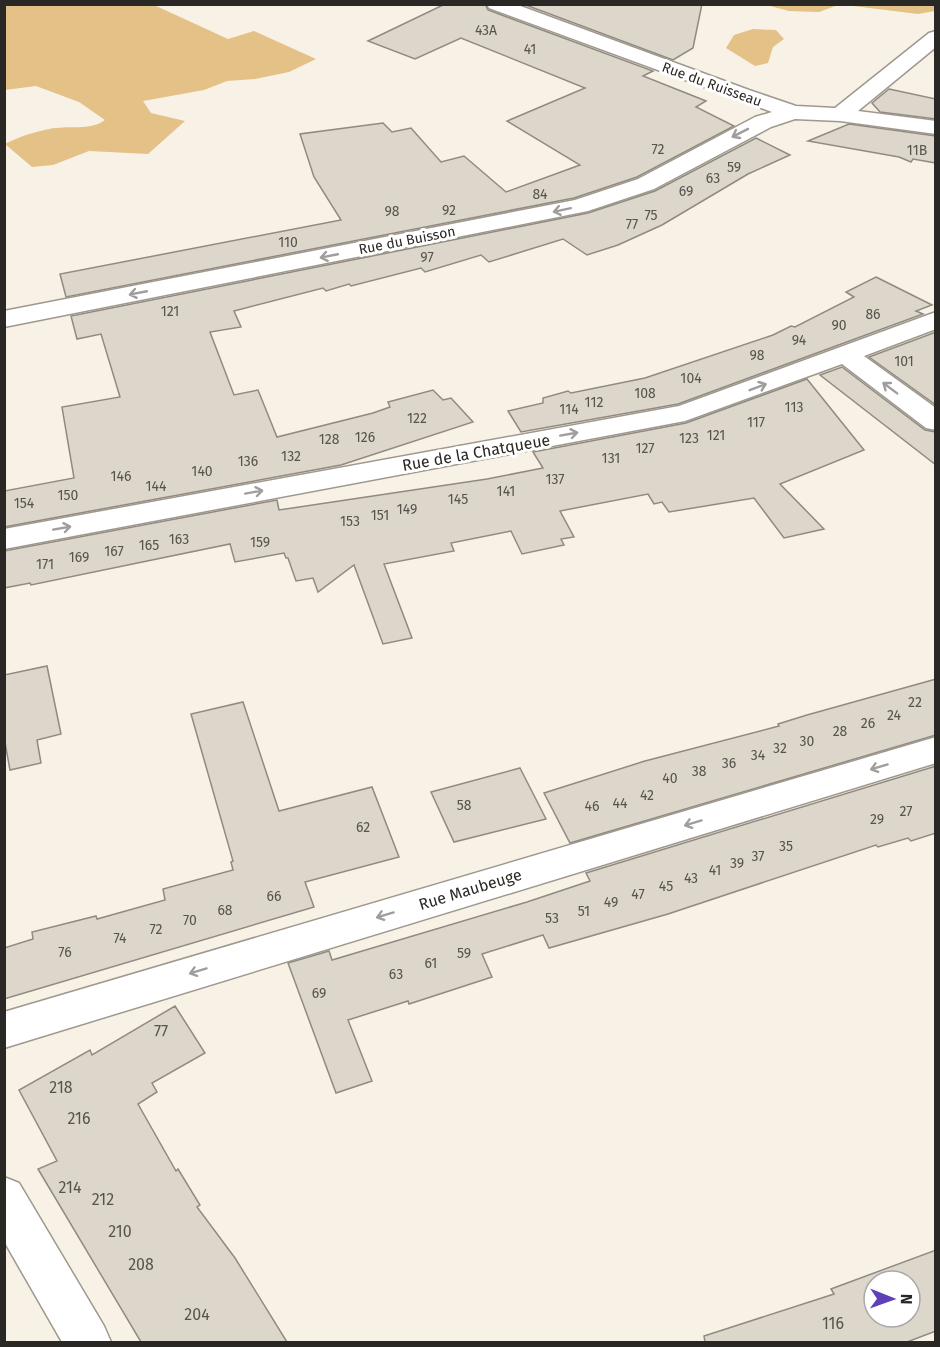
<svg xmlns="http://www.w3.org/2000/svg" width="940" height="1347" font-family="'Fira Sans',sans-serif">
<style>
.green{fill:#e4c187}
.building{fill:#ddd6cb;stroke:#908a80;stroke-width:1.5;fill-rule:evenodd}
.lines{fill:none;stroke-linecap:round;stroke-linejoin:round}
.minor-casing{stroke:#9f988e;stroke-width:3}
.minor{fill:#fff;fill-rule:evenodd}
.oneway{stroke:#9f9e9c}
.labels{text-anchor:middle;stroke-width:6;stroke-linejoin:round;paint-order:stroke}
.number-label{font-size:14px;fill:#57544e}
.far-street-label{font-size:14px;fill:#2a2824;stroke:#fff}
.street-label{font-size:16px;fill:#2a2824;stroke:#fff}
.near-number-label{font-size:16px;fill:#57544e}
</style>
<rect width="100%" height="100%" fill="#f8f1e6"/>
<g class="green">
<path d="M5 4 154 5 228 39 254 31 316 59 289 72 255 79 227 81 204 90 143 101 151 113 185 121 148 154 89 151 53 165 32 167 5 144C18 137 34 132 49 129 67 125 91 131 105 120L79 102 36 86 5 90Z"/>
<path d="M766 5H838L819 12 789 11Z"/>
<path d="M845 5H935V11L918 14Z"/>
<path d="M753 29 776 30 784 39 773 47 768 63 755 66 726 48 734 35Z"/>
</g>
<g class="building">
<path d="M445 4H485L488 10 653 71 643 76 706 101 696 107 734 126 637 177 574 198 66 297 60 274 341 220 314 177 300 134 383 123 392 132 411 128 441 162 464 156 506 192 580 165 507 121 585 88 461 38 415 59 368 41Z"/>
<path d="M523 4H702L693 48 673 60Z"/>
<path d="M889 89 936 99V119L880 112 872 103Z"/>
<path d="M849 124 936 136V163L913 159 911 162 899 157 808 141Z"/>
<path d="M756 138 790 155 748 174 662 225 618 245 587 255 563 239 489 262 481 255 425 272 421 268 351 286 349 284 326 291 323 288 234 311 241 327 210 332 234 395 258 390 277 437 373 413 390 407 388 402 433 390 443 400 451 398 473 422 341 465 4 527V491L74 478 62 407 120 397 101 334 77 339 71 316 588 213 655 191Z"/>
<path d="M876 277 932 305 916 311 923 314 678 404 521 432 508 411 543 403V398L568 391 571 393 645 378 773 335 791 326 795 327 854 297 846 292Z"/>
<path d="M936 332V405L869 357Z"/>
<path d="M842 367 925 430 936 432V465L820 375Z"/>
<path d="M807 379 864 450 780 484 824 529 784 538 754 498 669 512 662 502 654 504 648 494 560 511 574 537 561 539 564 545 522 554 511 531 451 543 454 551 384 564 412 638 383 644 354 565 318 592 313 578 296 581 288 558H286L284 553 235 562 230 544 31 585 30 583 4 588V551L277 500 279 510 487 479 543 468 533 452 686 423Z"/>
<path d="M47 666 61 734 37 740 41 763 10 770 4 737V675Z"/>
<path d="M936 679V735L570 843 544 793 645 761 779 726 778 724 807 715Z"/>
<path d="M243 702 279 811 372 787 399 857 305 882 314 907 4 999V948L33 939 32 932 96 916 97 919 165 900 163 889 233 870 231 862 233 861 191 714Z"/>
<path d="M936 766V833L911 841 908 838 878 847 876 845 668 914 549 948 543 935 482 954 492 977 409 1004 408 1001 348 1020 372 1081 336 1093 288 963 329 951 332 960 527 902 590 881 586 873Z"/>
<path d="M520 768 546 819 454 842 431 792Z"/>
<path d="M175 1006 205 1053 152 1083 157 1092 138 1104 176 1171 178 1169 200 1205 197 1207 235 1258 287 1342H141L38 1169 57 1161 19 1090 90 1050 92 1055Z"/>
<path d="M936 1250V1331L907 1342H705L704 1336 834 1294 831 1289ZM874 1281H910V1317H874Z"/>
</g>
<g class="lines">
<g class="minor-casing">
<g id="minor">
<path d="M487 4H515L749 90 796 106 835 108 929 33 936 31V47L858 111 936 121V134L840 121 795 119 771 127 654 189 588 211 4 327V311L575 200 638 179 755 117 772 112 489 8Z"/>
<path d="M936 312V329L864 356 936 408V430L926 428 842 364 685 421 4 549V529L679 406Z"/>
<path d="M936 737V763L4 1048V1012Z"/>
<path d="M4 1177 19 1183 104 1326 111 1342H62L4 1241Z"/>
</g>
</g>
<use href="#minor" class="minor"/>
</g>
<defs><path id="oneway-shaft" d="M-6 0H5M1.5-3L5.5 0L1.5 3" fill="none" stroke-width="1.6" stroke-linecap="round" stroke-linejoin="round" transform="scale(1.5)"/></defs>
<g class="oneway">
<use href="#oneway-shaft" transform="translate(740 133) rotate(153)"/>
<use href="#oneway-shaft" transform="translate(562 210) rotate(168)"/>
<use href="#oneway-shaft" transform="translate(329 256) rotate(169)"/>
<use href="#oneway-shaft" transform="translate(138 293) rotate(169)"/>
<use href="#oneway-shaft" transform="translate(758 387) rotate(-21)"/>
<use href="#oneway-shaft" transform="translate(890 388) rotate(-143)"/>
<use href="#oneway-shaft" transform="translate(569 434) rotate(-10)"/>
<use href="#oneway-shaft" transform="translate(254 492) rotate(-10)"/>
<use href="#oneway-shaft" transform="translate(62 528) rotate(-10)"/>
<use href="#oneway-shaft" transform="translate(879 767) rotate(163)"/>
<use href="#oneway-shaft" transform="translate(693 823) rotate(163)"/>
<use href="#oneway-shaft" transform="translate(385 915) rotate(163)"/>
<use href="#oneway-shaft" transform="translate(198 971) rotate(163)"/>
</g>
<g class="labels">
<g class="number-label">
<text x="486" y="35">43A</text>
<text x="530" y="54">41</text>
<text x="658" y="154">72</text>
<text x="917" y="155">11B</text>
<text x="734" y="172">59</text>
<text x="713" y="183">63</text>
<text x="686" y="196">69</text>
<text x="540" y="199">84</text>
<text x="449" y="215">92</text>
<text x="392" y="216">98</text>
<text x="651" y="220">75</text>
<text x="632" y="229">77</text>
<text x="288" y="247">110</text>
<text x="427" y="262">97</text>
<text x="170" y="316">121</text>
<text x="873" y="319">86</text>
<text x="839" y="330">90</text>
<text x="799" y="345">94</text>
<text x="757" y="360">98</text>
<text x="904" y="366">101</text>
<text x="691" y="383">104</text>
<text x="645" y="398">108</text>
<text x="594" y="407">112</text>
<text x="794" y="412">113</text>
<text x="569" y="414">114</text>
<text x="417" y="423">122</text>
<text x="756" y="427">117</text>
<text x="716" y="440">121</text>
<text x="365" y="442">126</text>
<text x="689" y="443">123</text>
<text x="329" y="444">128</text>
<text x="645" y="453">127</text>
<text x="291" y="461">132</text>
<text x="611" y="463">131</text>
<text x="248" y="466">136</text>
<text x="202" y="476">140</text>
<text x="121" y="481">146</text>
<text x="555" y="484">137</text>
<text x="156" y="491">144</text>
<text x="506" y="496">141</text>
<text x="68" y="500">150</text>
<text x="458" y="504">145</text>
<text x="24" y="508">154</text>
<text x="407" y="514">149</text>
<text x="380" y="520">151</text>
<text x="350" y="526">153</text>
<text x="179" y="544">163</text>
<text x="260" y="547">159</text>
<text x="149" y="550">165</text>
<text x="114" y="556">167</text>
<text x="79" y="562">169</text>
<text x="45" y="569">171</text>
<text x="915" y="707">22</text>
<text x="894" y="720">24</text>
<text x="868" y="728">26</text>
<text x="840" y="736">28</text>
<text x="807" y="746">30</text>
<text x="780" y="753">32</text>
<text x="758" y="760">34</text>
<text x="729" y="768">36</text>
<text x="699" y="776">38</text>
<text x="670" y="783">40</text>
<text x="647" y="800">42</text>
<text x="620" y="808">44</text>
<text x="464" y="810">58</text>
<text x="592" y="811">46</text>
<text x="906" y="816">27</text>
<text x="877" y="824">29</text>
<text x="363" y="832">62</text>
<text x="786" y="851">35</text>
<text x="758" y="861">37</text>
<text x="737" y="868">39</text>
<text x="715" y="875">41</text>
<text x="691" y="883">43</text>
<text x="666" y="891">45</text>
<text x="638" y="899">47</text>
<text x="274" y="901">66</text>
<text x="611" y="907">49</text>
<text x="225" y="915">68</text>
<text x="584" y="916">51</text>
<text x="552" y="923">53</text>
<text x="190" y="925">70</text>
<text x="156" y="934">72</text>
<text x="120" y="943">74</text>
<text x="65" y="957">76</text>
<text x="464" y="958">59</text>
<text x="431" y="968">61</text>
<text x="396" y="979">63</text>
<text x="319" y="998">69</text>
</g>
<g class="far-street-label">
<text transform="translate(712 84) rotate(20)" y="5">Rue du Ruisseau</text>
<text transform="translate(407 240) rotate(-11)" y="5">Rue du Buisson</text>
</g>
<g class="street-label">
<text transform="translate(476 452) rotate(-10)" y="6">Rue de la Chatqueue</text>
<text transform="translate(470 889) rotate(-17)" y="6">Rue Maubeuge</text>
</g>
<g class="near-number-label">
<text x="161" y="1037">77</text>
<text x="61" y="1093">218</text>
<text x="79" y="1124">216</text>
<text x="70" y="1193">214</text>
<text x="103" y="1205">212</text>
<text x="120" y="1237">210</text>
<text x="141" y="1270">208</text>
<text x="197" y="1320">204</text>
<text x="833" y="1329">116</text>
</g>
</g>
<rect width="940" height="1347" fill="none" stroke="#2a2824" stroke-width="12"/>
<g transform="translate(892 1299) rotate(91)"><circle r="28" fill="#ffffff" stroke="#aaa9a7" stroke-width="1.5"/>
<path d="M0-4.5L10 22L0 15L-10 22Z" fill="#5f40b8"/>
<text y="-9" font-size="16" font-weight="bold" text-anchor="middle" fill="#2a2824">N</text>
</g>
</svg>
